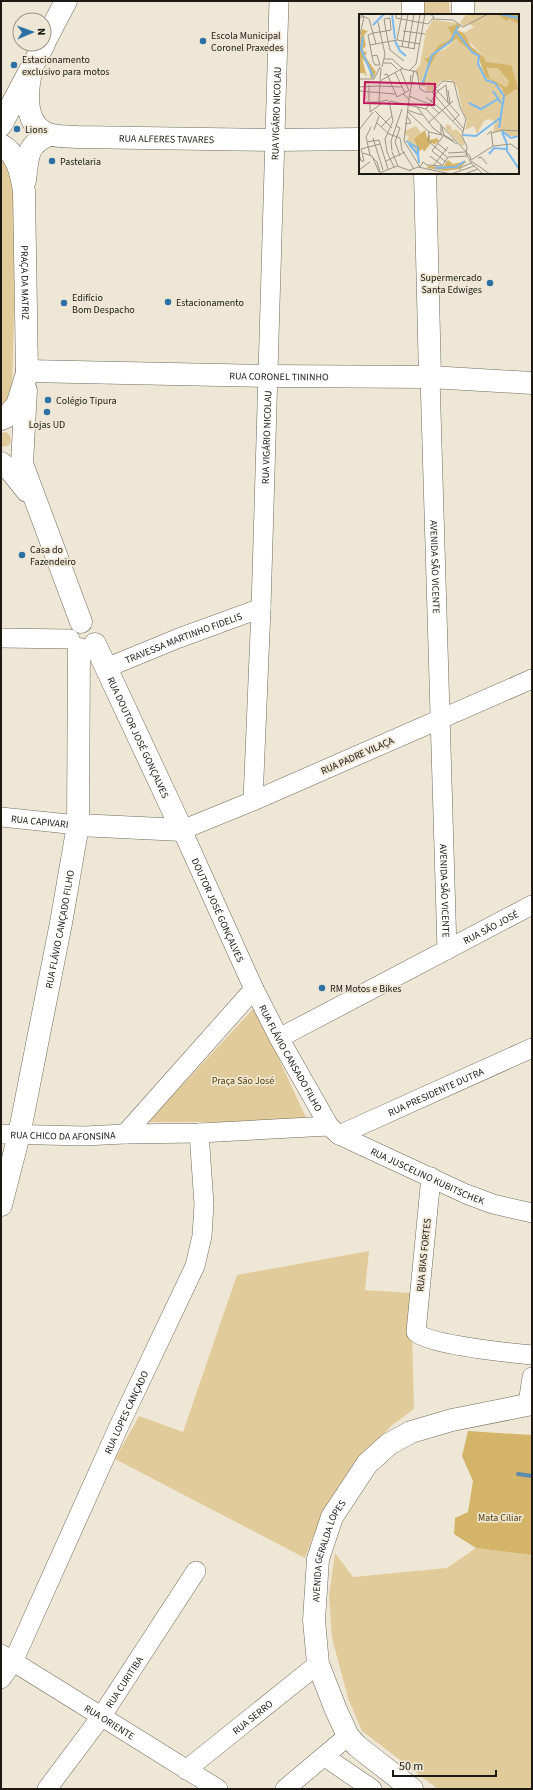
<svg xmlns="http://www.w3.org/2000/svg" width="533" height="1790" font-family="'Source Sans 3',sans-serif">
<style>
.green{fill:#e1cb9a}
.forest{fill:#d3b469}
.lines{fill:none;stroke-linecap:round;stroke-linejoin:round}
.stream{stroke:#5e89ac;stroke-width:4}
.minor-casing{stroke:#716a5b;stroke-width:20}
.major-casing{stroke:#716a5b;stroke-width:23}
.minor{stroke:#fff;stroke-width:19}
.major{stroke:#fff;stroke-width:22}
.poi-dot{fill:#2b71a5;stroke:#efe7d5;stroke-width:1.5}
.labels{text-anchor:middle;stroke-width:3.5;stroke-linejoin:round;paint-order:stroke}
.poi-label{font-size:10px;fill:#1c1913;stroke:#efe7d5;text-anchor:start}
.street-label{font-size:10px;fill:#1c1913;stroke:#efe7d5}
.park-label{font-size:10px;fill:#543f00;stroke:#efe7d5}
.inset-river{fill:none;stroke:#7ab9ee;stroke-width:2}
.inset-road{fill:none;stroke:#9b9587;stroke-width:1}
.view{fill:#c2185b;fill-opacity:0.15;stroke:#c2185b;stroke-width:2}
.inset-edge{fill:none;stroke:#1c1913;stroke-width:2}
</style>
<rect width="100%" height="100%" fill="#efe7d5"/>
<g class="green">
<path d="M423 1H449L450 15H423Z"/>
<path d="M1 151 17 197 12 390 9 398 1 410Z"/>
<path d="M6 432 10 435 11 442 8 446 1 447V433Z"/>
<path d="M255 1007 308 1122H148Z"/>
<path d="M369 1251 365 1290 411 1293 414 1409 391 1426 359 1462 312 1539 305 1558 115 1459 139 1416 183 1432 237 1275Z"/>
<path d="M476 1548 532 1555V1789H438L362 1731 348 1698 332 1638 329 1595 335 1553 353 1577 447 1568Z"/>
</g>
<path class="forest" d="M468 1431 532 1435V1555L476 1548 454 1534 455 1518 468 1512 473 1481 462 1456Z"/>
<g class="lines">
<path class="stream" d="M518 1474 532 1476"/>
<g class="minor-casing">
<g id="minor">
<path id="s1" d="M430 377 447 950"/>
<path d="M1 638 70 639"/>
<path id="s2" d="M106 668 179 638 261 608"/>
<path id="s3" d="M532 679 253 801 182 830 254 989 279 1038 329 1126 339 1135 466 1194 493 1204 532 1213"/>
<path id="s4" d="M253 801 261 608 279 1"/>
<path id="s5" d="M1 817 78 825"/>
<path d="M254 989 125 1134 199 1133 329 1126"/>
<path id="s6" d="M279 1038 532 905"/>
<path id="s7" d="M1 1134 84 1136 125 1134"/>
<path id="s8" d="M339 1135 532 1048"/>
<path d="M431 1177 416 1332C428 1345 511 1353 532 1355"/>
<path d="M528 1404 532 1377"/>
<path id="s9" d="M1 1654 218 1789"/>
<path id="s10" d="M1 1679 13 1662 119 1426 195 1266 202 1236 204 1204 199 1133"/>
<path d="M325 1757 372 1789"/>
<path id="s11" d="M186 1770 318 1664"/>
<path id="s12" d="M47 1789 101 1717 196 1571"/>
<path d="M285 1789 348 1736"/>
</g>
</g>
<g class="major-casing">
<g id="major">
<path d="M413 1V15"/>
<path d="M463 1V15"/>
<path d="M44 43 66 1"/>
<path id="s13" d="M32 67C27 89 22 124 48 134 56 137 68 136 77 137L275 140 360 139"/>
<path d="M1 125 44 44"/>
<path id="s14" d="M1 145C18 154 21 174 24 191L27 373 17 405 6 417 1 419"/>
<path d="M425 173 430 377"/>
<path d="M25 180C28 157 26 145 49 135"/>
<path id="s15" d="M27 371 267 376 430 377 532 383"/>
<path d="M26 390 22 463 24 469 81 622"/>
<path d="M1 463 11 471 27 491"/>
<path id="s16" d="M95 644 182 830"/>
<path d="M78 825 182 830"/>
<path id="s17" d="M1 1205 19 1135 61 923 78 825 79 649"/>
<path id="s18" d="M412 1789 357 1746 348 1736 336 1710 318 1664 314 1620 318 1559 332 1517 367 1464 389 1444 411 1432 452 1420 532 1404"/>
</g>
</g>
<use href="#minor" class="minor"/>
<use href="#major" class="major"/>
</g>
<g class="poi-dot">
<circle cx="203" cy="41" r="4"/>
<circle cx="14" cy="65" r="4"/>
<circle cx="17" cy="129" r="4"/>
<circle cx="52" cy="161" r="4"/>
<circle cx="490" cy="283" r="4"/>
<circle cx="168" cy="302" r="4"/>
<circle cx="64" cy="303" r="4"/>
<circle cx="48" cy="400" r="4"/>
<circle cx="47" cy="412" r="4"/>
<circle cx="22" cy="555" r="4"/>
<circle cx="322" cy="988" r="4"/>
</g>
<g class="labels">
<g class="poi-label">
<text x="211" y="39">Escola Municipal<tspan x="211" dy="12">Coronel Praxedes</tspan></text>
<text x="22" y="63">Estacionamento<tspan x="22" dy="12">exclusivo para motos</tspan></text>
<text x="25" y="133">Lions</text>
<text x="60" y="165">Pastelaria</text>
<text x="482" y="281" text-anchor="end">Supermercado<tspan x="482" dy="12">Santa Edwiges</tspan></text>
<text x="72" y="301">Edifício<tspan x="72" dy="12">Bom Despacho</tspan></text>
<text x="176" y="306">Estacionamento</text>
<text x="56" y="404">Colégio Tipura</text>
<text x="47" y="428" text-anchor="middle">Lojas UD</text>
<text x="30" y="553">Casa do<tspan x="30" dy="12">Fazendeiro</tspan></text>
<text x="330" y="992">RM Motos e Bikes</text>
</g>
<g class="street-label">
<text dy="4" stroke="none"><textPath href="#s4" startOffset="688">RUA VIGÁRIO NICOLAU</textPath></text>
<text dy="4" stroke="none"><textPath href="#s13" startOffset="194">RUA ALFERES TAVARES</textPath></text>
<text dy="4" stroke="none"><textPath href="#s14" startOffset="145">PRAÇA DA MATRIZ</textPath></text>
<text dy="4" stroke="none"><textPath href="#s15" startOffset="252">RUA CORONEL TININHO</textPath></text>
<text dy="4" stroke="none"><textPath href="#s4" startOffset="364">RUA VIGÁRIO NICOLAU</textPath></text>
<text dy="4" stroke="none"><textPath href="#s1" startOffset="190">AVENIDA SÃO VICENTE</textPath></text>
<text dy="4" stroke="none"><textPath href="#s2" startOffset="83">TRAVESSA MARTINHO FIDELIS</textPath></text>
<text dy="4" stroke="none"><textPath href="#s16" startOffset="103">RUA DOUTOR JOSÉ GONÇALVES</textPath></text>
<text transform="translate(357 755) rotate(-24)" y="4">RUA PADRE VILAÇA</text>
<text dy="4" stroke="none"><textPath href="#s5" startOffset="39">RUA CAPIVARI</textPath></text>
<text dy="4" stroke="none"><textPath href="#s1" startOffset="514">AVENIDA SÃO VICENTE</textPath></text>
<text dy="4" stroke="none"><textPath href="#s3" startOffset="469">DOUTOR JOSÉ GONÇALVES</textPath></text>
<text dy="4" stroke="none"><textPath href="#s6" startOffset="239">RUA SÃO JOSÉ</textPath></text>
<text dy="4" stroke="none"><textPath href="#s17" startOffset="282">RUA FLÁVIO CANÇADO FILHO</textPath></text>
<text dy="4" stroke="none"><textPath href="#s3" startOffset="634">RUA FLÁVIO CANSADO FILHO</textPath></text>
<text dy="4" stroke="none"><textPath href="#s8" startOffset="106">RUA PRESIDENTE DUTRA</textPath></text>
<text dy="4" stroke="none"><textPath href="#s7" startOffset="62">RUA CHICO DA AFONSINA</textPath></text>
<text dy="4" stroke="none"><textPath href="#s3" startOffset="823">RUA JUSCELINO KUBITSCHEK</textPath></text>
<text transform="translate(423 1255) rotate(-84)" y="4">RUA BIAS FORTES</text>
<text dy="4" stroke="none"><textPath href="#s10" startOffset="295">RUA LOPES CANÇADO</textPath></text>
<text dy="4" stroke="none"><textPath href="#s18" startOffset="277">AVENIDA GERALDA LOPES</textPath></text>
<text dy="4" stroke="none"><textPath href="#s12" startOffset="132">RUA CURITIBA</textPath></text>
<text dy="4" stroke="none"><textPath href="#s11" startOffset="85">RUA SERRO</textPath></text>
<text dy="4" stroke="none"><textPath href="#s9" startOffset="128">RUA ORIENTE</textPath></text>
</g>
<g class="park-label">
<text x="243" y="1084">Praça São José</text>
<text x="500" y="1521">Mata Ciliar</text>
</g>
</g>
<g transform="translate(359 14)">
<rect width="160" height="160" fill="#efe7d5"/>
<path d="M107 0H160V71H149L147 73 131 64 126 44 106 23 105 19 115 13 109 9 105 12 101 9ZM74 6 99 9 91 25 80 31 71 43H66L69 49 62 69 56 57 61 51 67 17ZM96 26 102 27 119 43 121 52H125L131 67 143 74 146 83 157 75 160 77V122H151L145 117 134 118 136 107 129 105 125 107 118 120 115 112 106 116 108 106 103 95 98 72 92 66 82 67 73 77H67L69 56 79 38 86 35ZM88 110 92 112 93 117 97 115 102 120 106 130 103 132 86 114ZM57 112 62 119 57 124 60 145 48 126 50 122 45 121 46 117Z" fill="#e1cb9a"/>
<path d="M138 0H160V10L150 5 147 7ZM99 10 102 12 98 16 105 19 112 32 126 44 127 48 152 51 160 77 157 75 146 83 143 74 127 63 119 43 97 25 79 38 69 56 66 72H62L69 49 65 44 71 43 80 31 91 25 93 21 89 13ZM128 54H139L150 67 149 71 147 73 131 64ZM3 15 9 17 5 21 7 32 3 36 8 39 6 42 17 58 14 65 11 63V54L3 44 8 63 5 59H0V30ZM66 116 68 124 71 121V126L78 124 80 127 76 130 72 129 65 138 64 135 60 137 55 125ZM89 146 94 150 108 147 100 155 87 157 68 154 69 152 84 153Z" fill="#d3b469" fill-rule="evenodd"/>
<path class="inset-river" d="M33 0 36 25M141 0 160 4M14 11 25 0M96 16 113 38 120 42 119 50 127 66 136 69 145 82 140 114M4 23 2 35 14 63M36 27 41 37 47 42M63 71 73 41 92 27 99 12M134 77 142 89M110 89 122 95 139 85M143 117 152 124 160 122M143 118 148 130M104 121 117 122 141 104M47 127 59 134V142M50 130 59 141 60 149M148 131V137L160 155M130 140 135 134 147 135M76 154 97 153 106 147"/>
<path class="inset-road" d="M0 0 10 5 14 19 21 18 26 40 23 53M37 0V4L69 10 75 3 71 0M74 5 94 6 104 13 129 0M19 8 21 18 27 17 32 16 31 4 25 5 27 17 29 27 31 36M0 10 1 3H5L0 25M44 17 66 20M38 26 43 0M17 30 14 19 9 21 14 47 16 51H21M11 31 38 26 61 30M40 32 56 35M43 33 49 0M49 34 55 0M55 35 61 0M31 36 45 47M13 42 18 41 21 51M25 45H33L44 55 58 58 61 75 66 78H73L84 67 95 68 101 93 107 105 103 122 108 133 107 141M24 49H32L38 55M41 55 50 77M51 56 57 50 66 0M36 58 46 79M25 61 28 60 38 83 49 77M52 61 51 68 61 70M0 65H15L21 53M21 66 22 54M21 67 44 54M21 67 20 88 29 86M87 71 89 89M20 72 43 73M0 73 20 72M76 74 100 101 94 107M89 76 91 90M0 77 37 80M73 78 105 115M44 80 50 85 55 56M50 82 70 90 80 99M67 83 83 96M50 85 45 127 61 153M31 87 67 95 111 142 112 146M8 88 10 87V71M11 88H20L22 90 11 98ZM58 93 74 114 82 120M67 95 79 77 87 71M48 96 63 101M83 96 104 118M16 97 33 114M48 97 70 118 83 121M18 109 30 120 41 124 43 136 55 155M69 109 94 87M46 110 52 109 48 102M82 110V120L98 130M37 112 41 114 36 128 41 142M22 113 33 102M83 113 85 121 95 127M0 116 14 98M15 116 20 102M70 118 69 127 89 144M133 119 143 116 160 117M85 121 73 137 87 148M128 121 132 117 134 132M14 124 24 156M8 128 20 126 29 155M78 129 88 137M33 137 32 127 43 95M28 138 26 125 34 107 30 87M28 138 35 153M33 138 39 152M4 139 13 142 20 158M89 139 106 138M107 139 112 149 124 160M0 140 2 147H5L2 135 21 130M11 141 7 123 12 113M71 142 84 152M13 143 18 148 21 158M89 143 108 142M119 144 122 143 128 150M112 146 134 132 152 130 160 136M27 147 46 138M112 147 131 160M74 152 89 133M61 153 64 148 68 151 83 152 89 143M0 156 11 148M51 156 59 153 92 160M101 156V154L112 149M18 160 38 152 52 157M92 160 115 152M105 160 119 155"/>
<path class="view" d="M6 68 76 70 75 91 5 89Z"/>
<rect width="160" height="160" class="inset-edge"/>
</g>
<rect width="533" height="1790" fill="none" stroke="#1c1913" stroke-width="4"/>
<g transform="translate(32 32) rotate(88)"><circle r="19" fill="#efe7d5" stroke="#9b9587"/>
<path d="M0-3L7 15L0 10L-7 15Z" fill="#2b71a5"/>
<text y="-6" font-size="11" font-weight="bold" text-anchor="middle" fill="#1c1913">N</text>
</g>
<path d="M393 1770v6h103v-6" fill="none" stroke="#1c1913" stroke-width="2"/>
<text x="399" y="1770" font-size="12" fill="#1c1913" stroke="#efe7d5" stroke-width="3" paint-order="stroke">50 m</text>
</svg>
